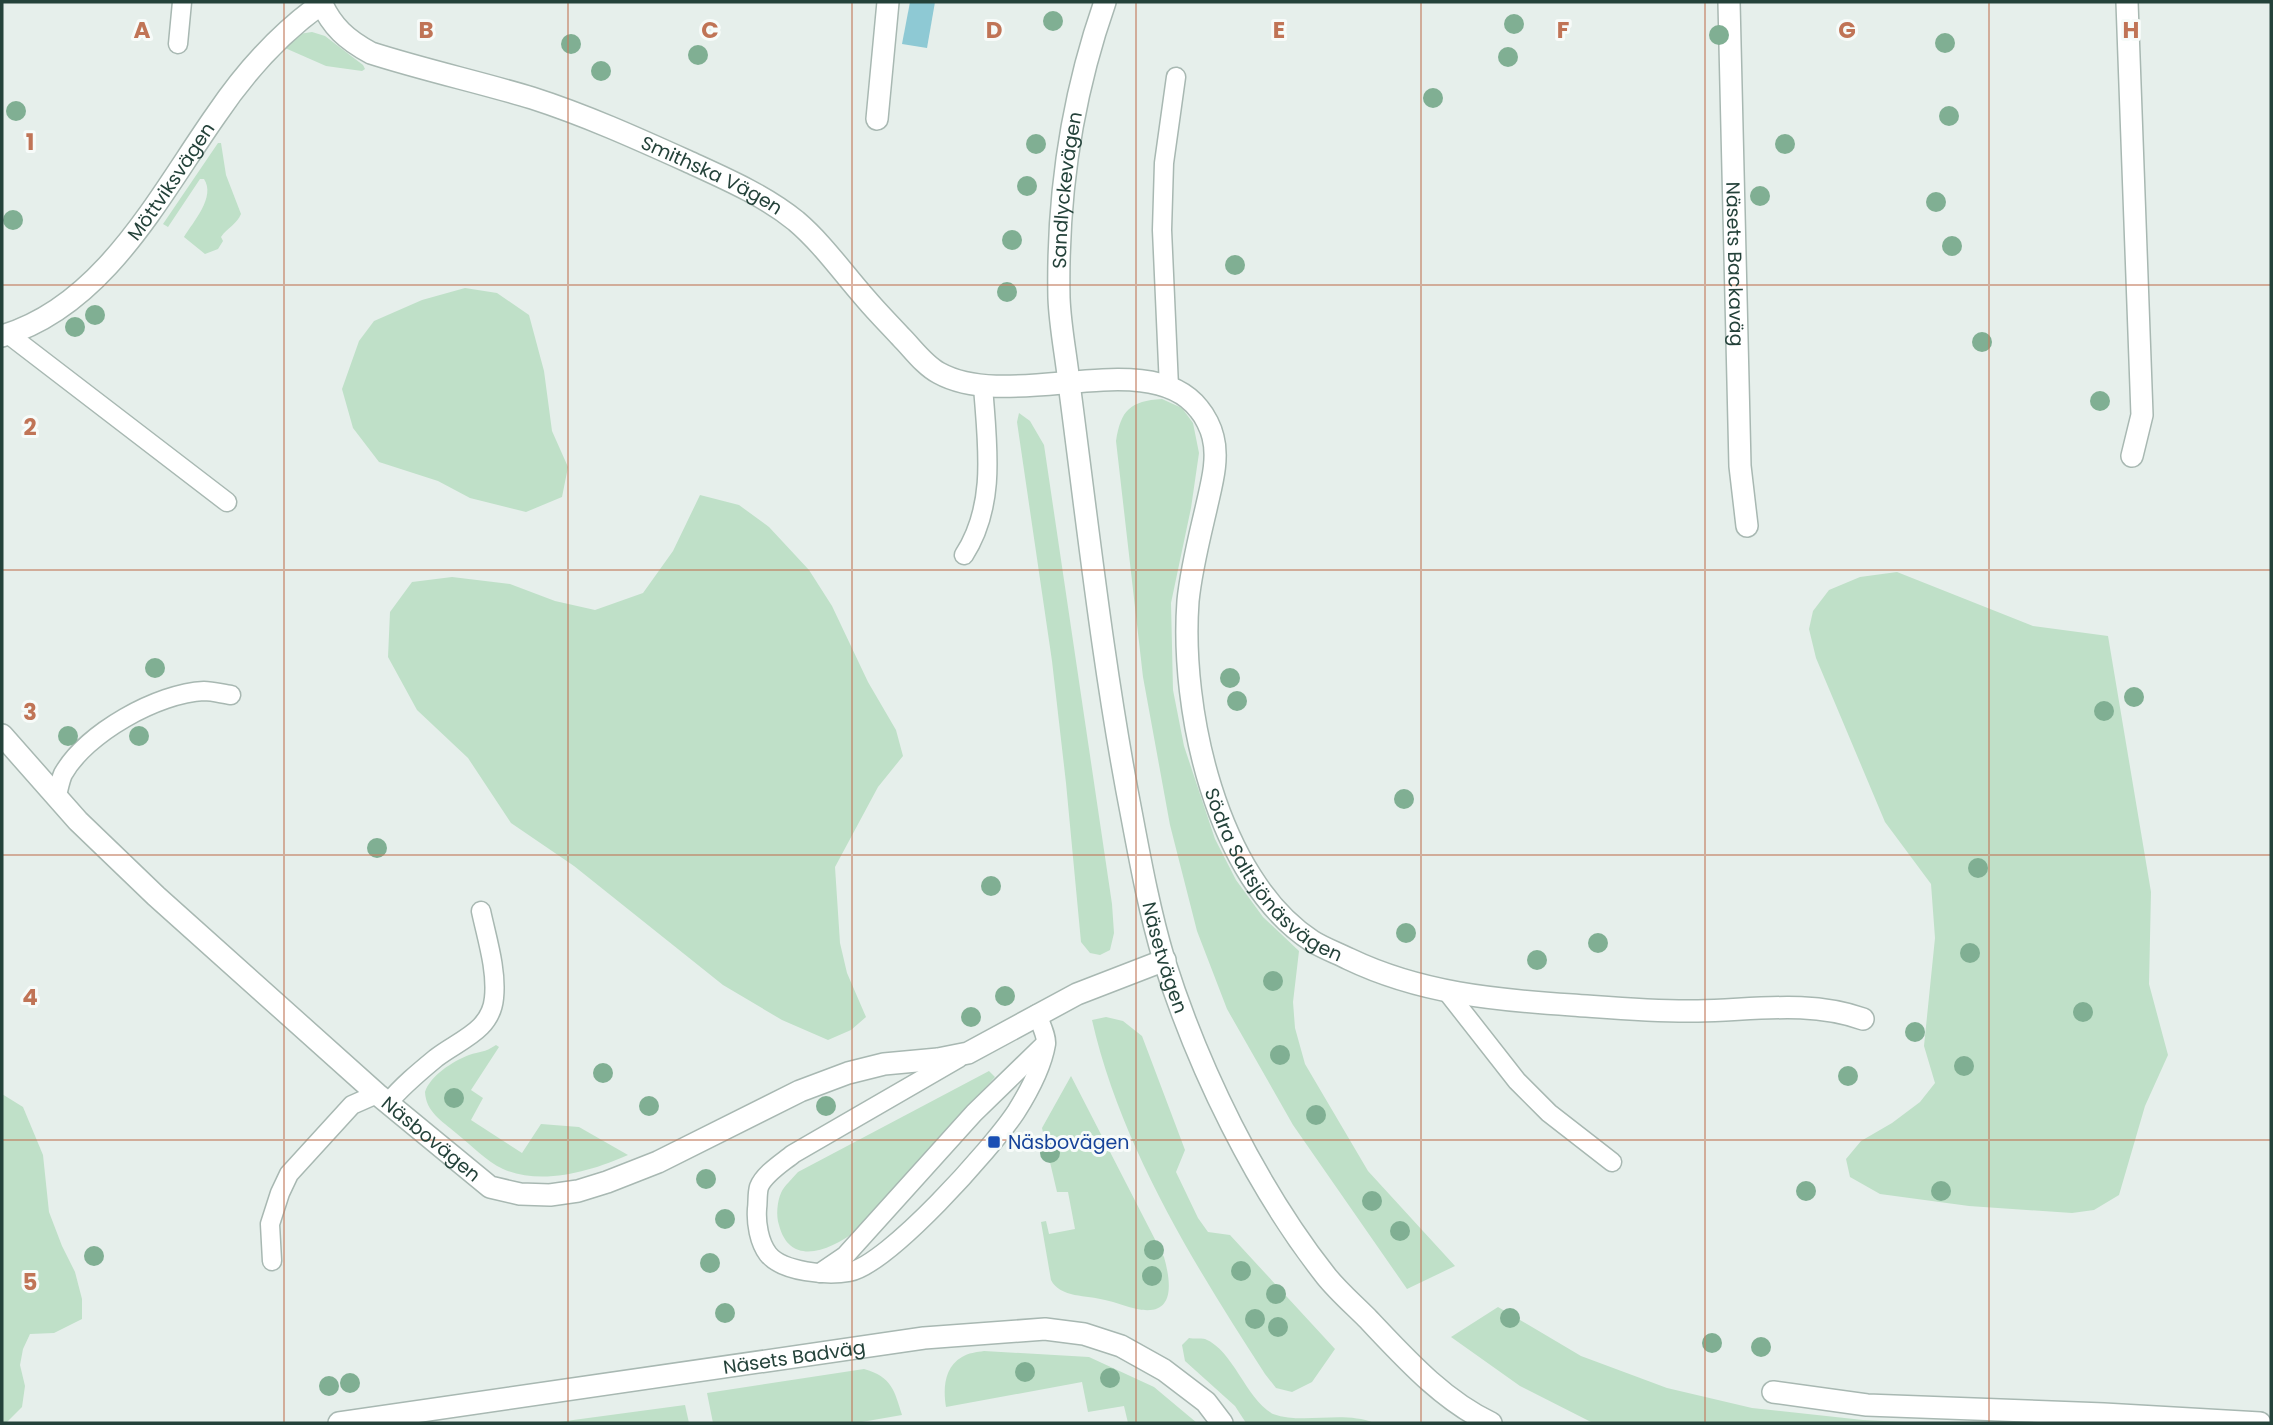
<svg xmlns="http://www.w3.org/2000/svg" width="2273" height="1425" font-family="Poppins,sans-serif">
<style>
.green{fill:#bfe0c8}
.water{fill:#8ec9d4}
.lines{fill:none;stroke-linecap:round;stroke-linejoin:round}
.service-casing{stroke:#a8b8b2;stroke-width:21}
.minor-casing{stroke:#a8b8b2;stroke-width:24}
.tertiary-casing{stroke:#a8b8b2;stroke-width:24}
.service{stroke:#fff;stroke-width:18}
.minor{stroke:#fff;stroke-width:21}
.tertiary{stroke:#fff;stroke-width:21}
.tree{fill:#80af93}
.grid{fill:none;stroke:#c07456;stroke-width:2;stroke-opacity:0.55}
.transit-dot{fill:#1a4fb4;stroke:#f7fbf9;stroke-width:2.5}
.labels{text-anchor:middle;stroke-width:6;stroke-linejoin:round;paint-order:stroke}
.street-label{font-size:19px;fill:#24423a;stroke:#f7fbf9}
.transit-label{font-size:19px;fill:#164399;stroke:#f7fbf9;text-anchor:start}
.grid-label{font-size:23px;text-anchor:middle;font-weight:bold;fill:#c07456;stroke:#f7fbf9;stroke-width:6;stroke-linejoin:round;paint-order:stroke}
</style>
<rect width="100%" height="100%" fill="#e6efeb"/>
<g class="green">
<path d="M312 32 325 36 363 65 365 69 362 71 326 66 285 48 299 34Z"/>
<path d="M218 143H221L226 175 241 214C237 224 227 228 221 237L223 241 218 249 205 254 184 237C193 222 216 197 204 179H200L168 227 163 224Z"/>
<path d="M465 288 497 293 529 315 544 371 552 431 568 467 562 497 526 512 470 498 438 481 379 462 353 428 342 389 359 341 374 321 422 300Z"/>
<path d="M1162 399 1182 408 1193 423 1199 453 1191 508 1171 603 1173 690 1184 746 1215 839 1236 880 1263 917 1299 951 1293 1002 1295 1028 1305 1064 1368 1171 1455 1266 1407 1289 1293 1125 1227 1009 1197 931 1170 825 1143 677 1116 441C1121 410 1130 401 1162 399Z"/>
<path d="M1019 413 1030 421 1044 445 1112 904 1114 933 1110 950 1100 955 1090 953 1081 942 1066 783 1052 661 1017 422Z"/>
<path d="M700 495 739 505 769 527 809 570 832 606 868 682 896 730 903 756 878 787 835 867 840 943 847 973 866 1017 851 1030 828 1040 782 1020 723 985 574 866 511 823 468 758 417 710 388 657 390 612 412 582 452 577 510 584 555 601 595 610 643 593 673 551Z"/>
<path d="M1897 572 2033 626 2108 636 2151 892 2149 984 2168 1055 2145 1106 2119 1195 2094 1210 2072 1213 1969 1206 1880 1194 1850 1177 1846 1159 1861 1141 1892 1123 1920 1102 1935 1083 1924 1046 1935 938 1931 884 1885 822 1816 658 1809 629 1813 611 1829 590 1860 577Z"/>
<path d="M1106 1017 1123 1021 1142 1036 1185 1150 1176 1172 1198 1218 1208 1232 1230 1235 1335 1349 1312 1382 1292 1392 1276 1388 1265 1374C1195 1266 1121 1147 1092 1020Z"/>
<path d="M496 1045 499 1047 471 1090 483 1098 471 1120 522 1153 541 1124 579 1127 628 1155C592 1171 542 1186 503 1169 486 1161 471 1145 456 1133 442 1121 426 1112 425 1092 430 1076 453 1061 469 1055 480 1051 484 1053 496 1045Z"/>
<path d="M989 1071 995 1077 856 1231C831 1250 790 1268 779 1225 776 1216 777 1202 781 1193 784 1186 793 1178 798 1172Z"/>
<path d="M1071 1076 1164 1257C1171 1282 1176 1317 1137 1309 1126 1307 1116 1302 1105 1300 1087 1295 1060 1298 1051 1280L1041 1222 1046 1221 1049 1234 1075 1229 1068 1192H1057L1042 1128Z"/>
<path d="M2 1094 23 1107 43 1155 49 1212 62 1246 75 1272 82 1299V1319L54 1333 30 1334 23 1349 20 1365 25 1386 22 1407 6 1423H2Z"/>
<path d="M1498 1307 1581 1356 1667 1388 1752 1408 1863 1420 1925 1423H1593L1520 1386 1451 1337Z"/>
<path d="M1189 1338C1193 1339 1201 1338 1205 1339 1234 1351 1245 1398 1273 1414 1304 1425 1342 1410 1374 1423H1246L1235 1406 1185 1361 1182 1345Z"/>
<path d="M984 1351 1089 1357 1154 1387 1197 1423H1128L1124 1406 1088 1412 1082 1382 946 1407C943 1389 944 1367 962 1357 968 1353 977 1352 984 1351Z"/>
<path d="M864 1369C892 1377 894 1390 902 1415L856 1423H713L707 1393Z"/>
<path d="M685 1405 689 1423H551Z"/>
</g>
<path class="water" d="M910 2H935L927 48 902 44Z"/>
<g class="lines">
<g class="service-casing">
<g id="service">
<path d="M178 44 182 2"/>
<path d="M8 334 227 502"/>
<path d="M1169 387 1162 230 1164 163 1176 77"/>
<path d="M964 555C997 504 987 443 983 386"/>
<path d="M57 795C59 788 60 781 63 774 86 733 158 693 204 691 213 691 223 694 231 695"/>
<path d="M1448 993 1517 1081 1549 1113 1612 1162"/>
<path d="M959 1058 793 1154C782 1163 764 1174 759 1187 757 1194 758 1202 757 1209 756 1223 759 1242 768 1254 782 1272 828 1276 849 1272 888 1265 992 1148 1016 1112 1028 1093 1042 1068 1046 1044 1047 1036 1040 1023 1037 1014"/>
<path d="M388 1103C402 1086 419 1072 436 1058 459 1040 491 1031 494 998 497 970 487 939 481 911"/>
<path d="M272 1261 270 1224 280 1193 289 1174 352 1105 377 1094"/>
<path d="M820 1273 845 1256 974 1113 1044 1045"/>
</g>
</g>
<g class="minor-casing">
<g id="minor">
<path id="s1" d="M321 2C332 27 347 40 371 53 424 70 479 82 532 98 585 115 636 138 687 161 724 178 764 195 796 221 823 244 843 273 866 299 877 312 889 324 901 337 913 349 924 365 939 373 1011 413 1149 344 1199 409 1205 416 1211 428 1213 437 1219 460 1211 486 1206 509 1199 539 1191 570 1188 601 1180 709 1216 878 1312 941 1323 948 1337 953 1349 959 1420 993 1495 1000 1572 1005 1614 1008 1656 1012 1698 1011 1754 1010 1809 1000 1863 1019"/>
<path id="s2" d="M1729 2 1740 466 1747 526"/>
<path d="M2127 2 2142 415 2132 456"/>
<path d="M877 119 888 2"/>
<path id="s3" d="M2 336C104 306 159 196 216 115 245 72 279 34 321 4"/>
<path id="s4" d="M1069 383C1066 355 1060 326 1059 298 1057 198 1072 96 1105 2"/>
<path id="s5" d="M2 735 78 821 156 896 377 1094 490 1187 520 1194 550 1195 578 1191 607 1182 658 1162 800 1091 848 1073 884 1064 938 1059 968 1053 1077 994 1165 960"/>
<path d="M1773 1392 1867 1405 2104 1414 2260 1423"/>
<path id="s6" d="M339 1423 924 1338 1045 1329 1084 1334 1121 1346 1164 1370 1206 1402 1222 1423"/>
</g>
</g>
<g class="tertiary-casing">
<g id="tertiary">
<path id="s7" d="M1069 383C1088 528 1104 674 1132 817 1141 865 1150 913 1164 960 1198 1068 1256 1187 1326 1276 1338 1291 1353 1304 1367 1318 1404 1357 1442 1400 1491 1423"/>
</g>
</g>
<use href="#service" class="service"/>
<use href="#minor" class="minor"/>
<use href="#tertiary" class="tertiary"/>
</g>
<g class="tree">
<circle cx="1053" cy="21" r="10"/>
<circle cx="1514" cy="24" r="10"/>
<circle cx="1719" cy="35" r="10"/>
<circle cx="1945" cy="43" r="10"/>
<circle cx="571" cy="44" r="10"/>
<circle cx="698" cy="55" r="10"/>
<circle cx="1508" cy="57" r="10"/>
<circle cx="601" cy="71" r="10"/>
<circle cx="1433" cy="98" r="10"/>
<circle cx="16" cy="111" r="10"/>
<circle cx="1949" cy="116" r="10"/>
<circle cx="1036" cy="144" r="10"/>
<circle cx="1785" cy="144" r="10"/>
<circle cx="1027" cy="186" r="10"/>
<circle cx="1760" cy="196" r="10"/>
<circle cx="1936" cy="202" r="10"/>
<circle cx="13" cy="220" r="10"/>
<circle cx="1012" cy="240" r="10"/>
<circle cx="1952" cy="246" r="10"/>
<circle cx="1235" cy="265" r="10"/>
<circle cx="1007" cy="292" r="10"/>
<circle cx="95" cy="315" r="10"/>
<circle cx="75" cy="327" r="10"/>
<circle cx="1982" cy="342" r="10"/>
<circle cx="2100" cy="401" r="10"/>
<circle cx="155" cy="668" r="10"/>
<circle cx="1230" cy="678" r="10"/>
<circle cx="2134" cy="697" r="10"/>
<circle cx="1237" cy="701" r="10"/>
<circle cx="2104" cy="711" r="10"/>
<circle cx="68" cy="736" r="10"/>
<circle cx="139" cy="736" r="10"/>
<circle cx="1404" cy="799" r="10"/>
<circle cx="377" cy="848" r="10"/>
<circle cx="1978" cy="868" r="10"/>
<circle cx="991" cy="886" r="10"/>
<circle cx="1406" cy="933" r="10"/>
<circle cx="1598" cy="943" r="10"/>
<circle cx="1970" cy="953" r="10"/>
<circle cx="1537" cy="960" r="10"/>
<circle cx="1273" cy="981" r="10"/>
<circle cx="1005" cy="996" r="10"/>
<circle cx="2083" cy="1012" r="10"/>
<circle cx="971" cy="1017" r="10"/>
<circle cx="1915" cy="1032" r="10"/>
<circle cx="1280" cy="1055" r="10"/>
<circle cx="1964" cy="1066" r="10"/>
<circle cx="603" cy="1073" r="10"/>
<circle cx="1848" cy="1076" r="10"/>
<circle cx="454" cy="1098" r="10"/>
<circle cx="649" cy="1106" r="10"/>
<circle cx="826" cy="1106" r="10"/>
<circle cx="1316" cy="1115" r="10"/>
<circle cx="1050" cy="1153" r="10"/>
<circle cx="706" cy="1179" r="10"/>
<circle cx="1806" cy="1191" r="10"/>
<circle cx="1941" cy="1191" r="10"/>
<circle cx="1372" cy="1201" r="10"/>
<circle cx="725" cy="1219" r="10"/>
<circle cx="1400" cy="1231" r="10"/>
<circle cx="1154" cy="1250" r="10"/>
<circle cx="94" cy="1256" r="10"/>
<circle cx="710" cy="1263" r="10"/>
<circle cx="1241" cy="1271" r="10"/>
<circle cx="1152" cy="1276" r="10"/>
<circle cx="1276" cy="1294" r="10"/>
<circle cx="725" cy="1313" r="10"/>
<circle cx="1510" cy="1318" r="10"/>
<circle cx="1255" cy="1319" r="10"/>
<circle cx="1278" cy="1327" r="10"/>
<circle cx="1712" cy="1343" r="10"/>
<circle cx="1761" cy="1347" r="10"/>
<circle cx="1025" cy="1372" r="10"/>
<circle cx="1110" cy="1378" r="10"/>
<circle cx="350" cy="1383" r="10"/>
<circle cx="329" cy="1386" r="10"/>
</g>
<path class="grid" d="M284 2V1423M568 2V1423M852 2V1423M1136 2V1423M1421 2V1423M1705 2V1423M1989 2V1423M2 285H2271M2 570H2271M2 855H2271M2 1140H2271"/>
<rect class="transit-dot" x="987" y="1135" width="14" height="14" rx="3.5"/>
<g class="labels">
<g class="street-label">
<text dy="7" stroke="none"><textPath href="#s1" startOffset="436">Smithska Vägen</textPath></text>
<text dy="7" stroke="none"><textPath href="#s3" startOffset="234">Möttviksvägen</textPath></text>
<text dy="7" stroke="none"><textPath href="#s4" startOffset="194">Sandlyckevägen</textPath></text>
<text dy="7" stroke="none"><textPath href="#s2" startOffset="262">Näsets Backaväg</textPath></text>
<text dy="7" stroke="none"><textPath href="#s1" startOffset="1510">Södra Saltsjönäsvägen</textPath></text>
<text dy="7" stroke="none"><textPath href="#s7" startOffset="583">Näsetvägen</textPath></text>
<text dy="7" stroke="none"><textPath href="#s5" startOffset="590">Näsbovägen</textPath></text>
<text dy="7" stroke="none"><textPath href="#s6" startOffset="460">Näsets Badväg</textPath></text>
</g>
<g class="transit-label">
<text x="1008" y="1149">Näsbovägen</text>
</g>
</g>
<g class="grid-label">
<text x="142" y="38">A</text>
<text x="426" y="38">B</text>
<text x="710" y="38">C</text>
<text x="994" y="38">D</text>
<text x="1279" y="38">E</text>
<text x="1563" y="38">F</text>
<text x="1847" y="38">G</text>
<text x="2131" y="38">H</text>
<text x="30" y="150">1</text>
<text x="30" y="435">2</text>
<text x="30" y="720">3</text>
<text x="30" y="1005">4</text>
<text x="30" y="1290">5</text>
</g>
<rect width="2273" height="1425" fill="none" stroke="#24423a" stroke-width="7"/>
</svg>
